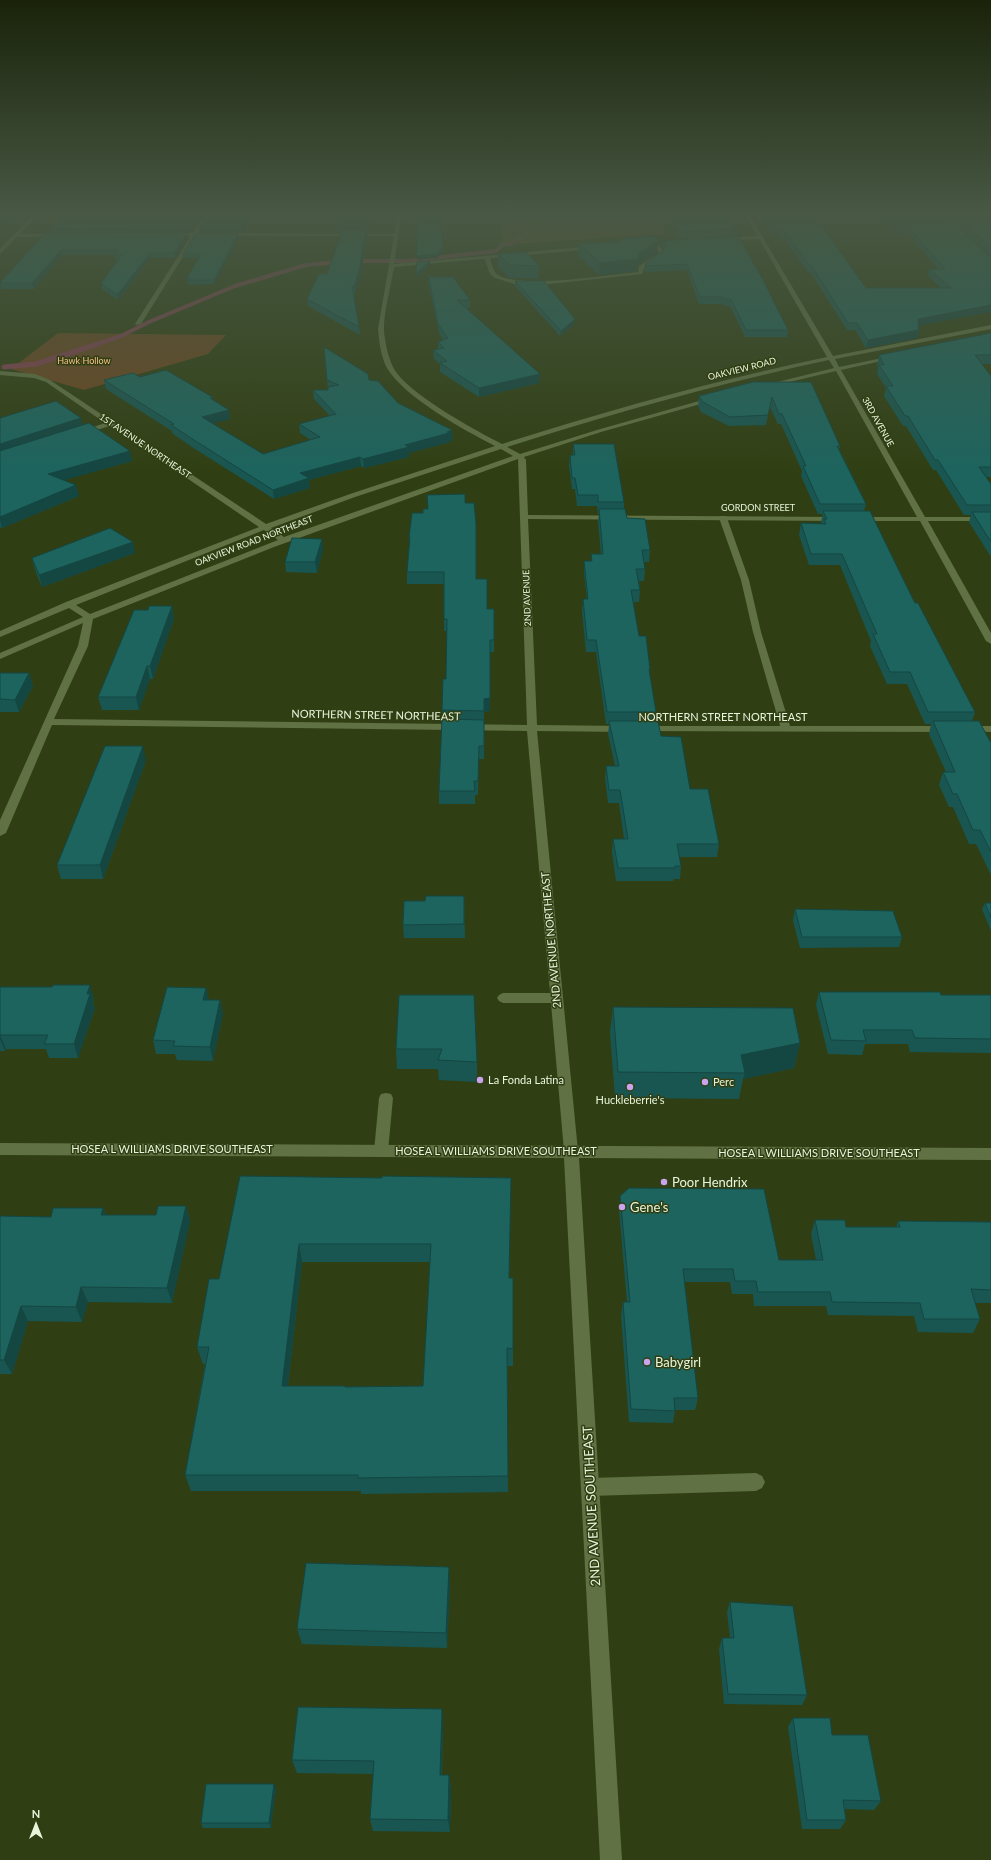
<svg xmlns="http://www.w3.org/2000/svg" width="991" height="1860" font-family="Lato,sans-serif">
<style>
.green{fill:#6a4721}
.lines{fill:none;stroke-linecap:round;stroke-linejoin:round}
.stream-far1{stroke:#824151;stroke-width:4}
.stream{stroke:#824151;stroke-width:5}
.lane{fill:#607144;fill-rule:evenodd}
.street{fill:#607144;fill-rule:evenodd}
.secondary{fill:#607144;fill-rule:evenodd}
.wall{fill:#195651;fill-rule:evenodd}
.shaded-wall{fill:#144642}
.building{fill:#1d645e;stroke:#144642;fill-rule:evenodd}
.poi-dot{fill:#c8a5ee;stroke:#303f13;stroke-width:1.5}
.labels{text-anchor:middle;stroke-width:3;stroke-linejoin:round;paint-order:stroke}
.far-park-label{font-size:9px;fill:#f9c189;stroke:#303f13}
.far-street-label{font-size:9px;fill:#e9f4db;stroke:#303f13}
.street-label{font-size:11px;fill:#e9f4db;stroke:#303f13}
.poi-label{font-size:11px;fill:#e9f4db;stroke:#303f13;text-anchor:start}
.near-poi-label{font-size:13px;fill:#e9f4db;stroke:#303f13;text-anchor:start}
.near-street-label{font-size:13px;fill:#e9f4db;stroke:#303f13}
</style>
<rect width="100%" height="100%" fill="#303f13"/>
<g class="green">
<path d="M500 212H659L666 234 502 245Z"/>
<path d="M58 333 226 335 208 354 84 390 11 369Z"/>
</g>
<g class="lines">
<path class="stream-far1" d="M95 345 121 336 149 322 235 286 306 265 349 261H407L496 251 502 245 511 244 528 232 523 222 530 216 543 212"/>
<path class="stream" d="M4 367 36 364 98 344"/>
<g class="lane">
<path d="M656 242 665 253 644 268 642 274 540 285H518L495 278 490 274 484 257 489 256C492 262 492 271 498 275 520 289 608 275 638 272L639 266 659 253 654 243Z"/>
<path d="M720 516H726L727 518 749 580 761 632 791 729 790 731H782L781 729 753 632 741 580 719 518Z"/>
<path d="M503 993H556L560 995 562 998 560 1001 556 1003H503L499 1001 497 998 499 995Z"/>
<path d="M386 1093 391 1094 393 1098 388 1151 386 1155 381 1157 376 1155 374 1151 379 1098 381 1094Z"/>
<path d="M756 1473 762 1476 765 1482 762 1488 756 1491 590 1496 584 1493 581 1487 584 1481 590 1478Z"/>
</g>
<g class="street">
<path d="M36 212H41L20 234H60L62 236 17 237 0 254V249Z"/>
<path d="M206 212H210L198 233 394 234 398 212H402L394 264 595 246 593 249 394 267C391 285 383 315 384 331 385 342 388 357 393 367 406 393 475 430 502 444 609 410 717 380 827 357L759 239 724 240 722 239 757 236 744 212H748L833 356 991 325V329L835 359 839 367 892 356 895 358 841 370 925 517H991V521H928L991 633V644L986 641 920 521H858L854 519 858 517H917L836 371 764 388 761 386 834 368 829 360C721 383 613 413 507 447L520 454 597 430 713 397 716 399 715 400 601 432 524 457 526 460 528 515 838 517 842 519 838 521 528 519 537 725 625 726 630 729 625 732 537 731 578 1151 576 1155 571 1157 566 1155 564 1151 527 731 52 725 6 833 0 836V820L78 646 83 623 0 659V653L83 617 69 608 0 637V631L66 602 259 527 110 426 83 434H79V432L105 423 46 382 34 378 0 375V371L35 374 50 380 266 524 350 494 495 446C464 430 404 397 387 368 381 357 379 341 378 329L394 236H196L141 324 136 325 135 324 191 236 169 234 171 233H193ZM501 449 513 456 284 537 271 528 355 497ZM518 459 527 725 54 719 88 646 93 619 274 547ZM264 530 278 540 90 614 76 605Z"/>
<path d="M991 220V222L952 223 950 222Z"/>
<path d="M643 726H947L952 729 947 732 639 731 638 729Z"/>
<path d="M967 726H991V732L963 731 962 729Z"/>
</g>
<path class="secondary" d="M0 1143 991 1148V1160L579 1158 622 1860H600L564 1158 0 1155Z"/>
</g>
<g class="wall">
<path d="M0 212H18L6 224H1L0 225Z"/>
<path d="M205 212 191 232 51 233 50 229 56 222V220Z"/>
<path d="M209 212H253L242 232H200L199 228Z"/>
<path d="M373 212 372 223H370L368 232H367V238L360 277 355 294 353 293 359 327 360 335 308 306 307 299 327 274 345 231H337L336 225Z"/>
<path d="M669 212H725L735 229 734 236 679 239Z"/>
<path d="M750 212H812L866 288H941L928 276 929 269H938L907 233H898L880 213 877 212H943L954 224H958V220H953L945 212H991V257L965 232H964L991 258 919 326 918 338 866 348 855 330H847L810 272H808L785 240H783Z"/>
<path d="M45 233H187V238L175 258H151L118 300 102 289 101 283 118 260H115L114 255H62L34 289H1L0 283Z"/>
<path d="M238 234 239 238 214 284 188 285 187 278 199 258H184L183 254Z"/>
<path d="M618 239 658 241 657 252 638 265 637 271 599 275 578 256 579 244 618 241Z"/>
<path d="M662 241 788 330 787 337H745L730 306H724L723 304H699L687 270 644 272 645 266 664 250 662 247Z"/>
<path d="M498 254 539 266V279L509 278 498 267Z"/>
<path d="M428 274 431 277 470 300V308H466L540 374 539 383 479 397 440 372V364L434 359 433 350 438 349V342L443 340 439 333 428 282Z"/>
<path d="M515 281 574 324 560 336 515 286Z"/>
<path d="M991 333V364H982L991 376V477H986L991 484V557L969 522 971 515H964L936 470H933L906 426H903L884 396 886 388 877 374 878 367 877 365 879 355Z"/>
<path d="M324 347 369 380 398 403 453 440 450 441V442L409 453V457L364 468 361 466 309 480 310 488 274 499 195 449 173 434 172 431 106 389 104 380 140 377 214 401 230 419 212 423 263 454 311 440 300 433 299 424 330 416 314 399 313 390H328Z"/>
<path d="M753 382 840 446 839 449 866 504 864 511 975 712 972 721 991 743V875L976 844H969L953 807H949L939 785 943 772H946L929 734 931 724H925L907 684H887L870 646 871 641 840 565H809L799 535 801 523 822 524 821 522 823 514H818L801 476 802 471 781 424H778L770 407 766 425 729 426 701 412 698 406 699 396Z"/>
<path d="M0 418 83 425 132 461 64 480 79 496 2 528 0 527Z"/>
<path d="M573 444 624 502V509L627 518 650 550 649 562H644L645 569 644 581H639L640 590 639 602H633L639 636 650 669V676L656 712 655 721 661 736 690 789 719 844 717 857H679L681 866 680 879H674L673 881H616L612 852 613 839H624L619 803H608L605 778 606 766H615L608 734 609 724H606L596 652H586L582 611 583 599H587L584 573V561H591V554H601L598 521 599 514H598L597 506H577L575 489H572L569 466 570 455H573Z"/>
<path d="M465 503 476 579 487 609H494V652H490V711L484 712V759H479L478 795H475V804H439V791L442 719V710L446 679 447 631H444V584H407V572L409 547V537L423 513 428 509Z"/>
<path d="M322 539 323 549 317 573 286 572 285 562Z"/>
<path d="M135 553 42 587 35 570 32 558Z"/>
<path d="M172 606 174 619 153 679H150L139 710H102L98 697 148 610Z"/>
<path d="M0 673H29L33 686 19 712H0Z"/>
<path d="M146 760 103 879H61L57 865Z"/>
<path d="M464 896 465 938H404L403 925 425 901Z"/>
<path d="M985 903H991V931L982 909Z"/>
<path d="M795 909 902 937 899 947 800 948 793 920Z"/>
<path d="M0 987 94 999 93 1003 95 1008 78 1058H49L46 1049H6L5 1051H0Z"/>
<path d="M206 988 209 1000H220L223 1014 213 1061 177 1060 175 1054H156L153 1040Z"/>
<path d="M819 992 941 995H991V1053L910 1052 908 1044H865L862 1055 828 1054 816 1005Z"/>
<path d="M399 995 477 1062V1082L439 1080 438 1069H397L396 1049Z"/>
<path d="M613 1007 800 1043 794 1068 743 1079 739 1099 615 1098 610 1032Z"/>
<path d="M382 1178 509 1278 513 1349V1366H507L508 1492 361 1494V1491H191L185 1475 205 1364H203L197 1347 219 1279ZM302 1262H430L423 1386 345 1387 288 1386Z"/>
<path d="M620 1196 779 1260H816L811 1234 815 1220 846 1227H896L898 1221 991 1222V1303H975L980 1319 973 1333 918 1332 914 1316 828 1315 826 1306H754L753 1294H732L730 1282H684L698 1398 695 1410H675L673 1423 629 1422 621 1315 623 1302H627L619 1210Z"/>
<path d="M186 1206 190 1221 172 1303 88 1302 82 1322 28 1321 12 1374H0V1216L51 1217 103 1208 106 1215H156Z"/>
<path d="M450 1583 447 1648 302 1644 297 1629Z"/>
<path d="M730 1602 807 1695 802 1705 724 1704 719 1649 722 1638H730L727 1612Z"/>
<path d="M442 1709 443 1723 442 1775H449L451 1788 450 1832 373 1831 370 1819 373 1774 297 1773 292 1760Z"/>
<path d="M793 1718 832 1735 881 1801 874 1810 844 1809 846 1820 840 1829H802L788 1727Z"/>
<path d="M276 1788 271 1828H203L201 1823Z"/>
</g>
<g class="shaded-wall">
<path d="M13 212H18L6 224 5 219Z"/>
<path d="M202 212H205L191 232V228Z"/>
<path d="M250 212H253L242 232 241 228Z"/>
<path d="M370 218V223L368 232 367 227Z"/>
<path d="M366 231 367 238 360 277 355 294 354 287Z"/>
<path d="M187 233V238L175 258 174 253Z"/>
<path d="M238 234 239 238 214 284V280Z"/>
<path d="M658 241 657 252 638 265 637 271 599 275 600 263Z"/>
<path d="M443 247V252L437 258 417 260V256Z"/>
<path d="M61 250 62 255 34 289 32 283Z"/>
<path d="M150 253 151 258 118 300 117 295Z"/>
<path d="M430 261V265L417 278 416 274Z"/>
<path d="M991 305V312L917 326 918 319Z"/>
<path d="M575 319 574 324 560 336 561 331Z"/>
<path d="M919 330 918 338 866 348 868 340Z"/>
<path d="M540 374 539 383 479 397V388Z"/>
<path d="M229 410 230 419 203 426 202 417Z"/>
<path d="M81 418 83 428 0 455V444Z"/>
<path d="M452 430 453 440 450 441V442L409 453V457L364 468 363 459 405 445Z"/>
<path d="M130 451 132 461 51 484 48 474Z"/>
<path d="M360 457 361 466 309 480 310 488 274 499 273 490 300 473Z"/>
<path d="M76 485 79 496 2 528 0 520V517Z"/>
<path d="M322 539 323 549 317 573 315 562Z"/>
<path d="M133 542 135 553 42 587 39 575Z"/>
<path d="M172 606 174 619 153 679 150 666Z"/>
<path d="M147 666 150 679 139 710 136 697Z"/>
<path d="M29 673 33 686 19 712 15 700Z"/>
<path d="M490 698V711L484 712V699Z"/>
<path d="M143 746 146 760 103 879 100 865Z"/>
<path d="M90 985 94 999 93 1003 95 1008 78 1058 74 1044Z"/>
<path d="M206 988 209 1001 203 1000Z"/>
<path d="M220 1000 223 1014 213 1061 210 1047Z"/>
<path d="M0 1035 6 1049 5 1051 0 1039Z"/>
<path d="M800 1043 794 1068 743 1079 745 1073 741 1055Z"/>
<path d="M186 1206 190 1221 172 1303 167 1288Z"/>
<path d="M103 1208 109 1223 101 1215Z"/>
<path d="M299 1244 302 1262 286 1402 282 1386Z"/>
<path d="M81 1287 88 1302 82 1322 76 1307Z"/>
<path d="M21 1306 28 1321 12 1374 4 1360Z"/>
<path d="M449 1567 450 1583 447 1648 446 1633Z"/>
<path d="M442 1709 443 1723 441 1788 440 1775Z"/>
<path d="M449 1775 451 1788 450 1832 448 1820Z"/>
<path d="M274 1784 276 1788 271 1828 269 1823Z"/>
</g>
<g class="building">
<path d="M0 212H13L5 219 0 220Z"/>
<path d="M63 212H202L191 228 50 229 59 220H56Z"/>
<path d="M209 212H250L241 228H199Z"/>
<path d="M341 212H372V218H370L367 227H344L345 225H336Z"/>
<path d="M419 212H441L443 247 437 254 417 256V224Z"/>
<path d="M672 212H725L735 229 679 232Z"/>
<path d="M759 212H812L866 288H951L929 269H945L908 226H900L887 212H943L954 224H961L959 218 991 217V249L967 225H960V228L991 258V305L918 319 919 330 868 340 857 323H848L811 265H809L786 233H784Z"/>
<path d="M953 212H991L955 214Z"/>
<path d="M342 231H366L359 270 354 287 352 285 359 327 307 299 319 274H327Z"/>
<path d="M45 233H187L174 253H150L117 295 101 283 122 255H114L118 250H61L32 283H0Z"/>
<path d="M195 234H238L214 280H188L189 278H187L201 254H183Z"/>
<path d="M655 236 658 241 639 253 638 259 600 263 579 244 621 241 618 239Z"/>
<path d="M738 236 763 280 788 330H746L731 299H724L723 297H700L687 264 645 266 646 263 666 248 662 241Z"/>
<path d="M527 252 539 266 510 265 498 254Z"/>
<path d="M430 261 416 274 417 262Z"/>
<path d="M428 274 431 277H453L470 300H457L540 374 479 388 440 363 447 361 433 350 444 348 438 342 448 338 438 324Z"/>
<path d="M515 281H544L575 319 561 331Z"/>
<path d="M991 333V355H975L991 376V467H979L991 484V505H967L938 460H935L908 416H905L886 386H893L879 365H884L879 355Z"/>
<path d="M324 347 368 374 369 380 378 381 398 403 452 430 447 432 449 433 405 445 409 447 363 459 360 457 300 473 309 478 273 490 194 440 171 425 174 424 104 380 133 373 140 377 166 370 214 398H210L229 410 202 417 263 454 320 437 299 424 336 414 313 390H328V387L339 385 327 380Z"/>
<path d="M753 382H811L840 446H837L866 504H820L803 466H806L782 414H779L772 397 768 415 730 417 703 402 699 396Z"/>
<path d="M56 401 81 418 0 444V418Z"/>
<path d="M89 423 130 451 48 474 76 485 0 517V451Z"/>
<path d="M573 444H614L624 502H598V495H578L575 478H572L570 455H575Z"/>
<path d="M465 494V503H474L476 523V579H487V609H494V640H490V698L484 699V711L442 710 443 679H446L447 619H444V572H407L410 537H409L412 513H423V509H428L427 495Z"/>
<path d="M599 509H625L627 518 645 519 650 550H642L645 569H636L640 590H631L639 636H646L650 669H649L656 712H607L596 640H587L583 599H588L584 561H592L591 554H603Z"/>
<path d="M823 511H870L906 585 915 603H918L975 712H928L910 672H890L873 634H877L842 554H811L801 523 826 524 824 519H827Z"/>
<path d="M972 512H991V542Z"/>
<path d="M110 528 133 542 39 575 32 558Z"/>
<path d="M292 538 322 539 315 562H285Z"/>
<path d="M149 606H172L150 666H147L136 697H98L134 610H148Z"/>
<path d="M0 673H29L15 700 0 699Z"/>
<path d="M442 719 484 720V746H479L478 781H474L475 791H439Z"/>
<path d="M609 721H658L661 736 681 737 690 789H708L719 844H677L681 866H675V868H618L613 839H628L620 790H609L606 766H619Z"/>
<path d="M933 721H979L991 743V852L980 830H973L957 794H953L943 772H955Z"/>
<path d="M105 746H143L100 865H57Z"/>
<path d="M426 896H464V924L403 925 404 901H425Z"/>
<path d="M985 903H991V918Z"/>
<path d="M795 909 893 911 902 937H802Z"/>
<path d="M53 985H90L87 994H90L74 1044H44L48 1035H0V1036V987H52Z"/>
<path d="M167 987 206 988 203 1000H220L210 1047 173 1046 175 1041 153 1040Z"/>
<path d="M819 992H940L941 995H991V1039L915 1038 912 1030H863L866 1041 831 1040Z"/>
<path d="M399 995H474L477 1062 438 1060 442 1049H396Z"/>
<path d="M613 1007 793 1008 800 1043 741 1055 745 1073 618 1072Z"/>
<path d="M240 1176 382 1178V1176L511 1178 509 1278H513V1349L507 1348 508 1476 358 1478V1475H185L209 1347H197L209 1279H219ZM299 1244H431L423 1386 345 1387V1386H282Z"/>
<path d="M629 1188 764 1189 779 1260H823L815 1220H845L846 1227H900L898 1221 991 1222V1290L971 1289 980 1319H924L920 1303 832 1302 830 1292H758L756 1281H735L733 1269H683L698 1398H674L675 1411 631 1409 623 1302H630L620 1196Z"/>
<path d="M158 1206H186L167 1288 81 1287 76 1307 21 1306 4 1360H0V1216L51 1217 53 1208H103L101 1215H156Z"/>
<path d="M306 1563 449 1567 446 1633 297 1629Z"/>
<path d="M730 1602 793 1606 807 1695 728 1694 722 1638H734Z"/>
<path d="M298 1707 442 1709 440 1775H449L448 1820 370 1819 374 1761 292 1760Z"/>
<path d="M793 1718H830L832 1735H868L881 1801 843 1800 846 1820H807Z"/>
<path d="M206 1784H274L269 1823H201Z"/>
</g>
<linearGradient id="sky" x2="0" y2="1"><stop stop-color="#1a230a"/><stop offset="0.45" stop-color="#485844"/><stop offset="1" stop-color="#485844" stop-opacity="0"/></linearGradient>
<rect width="991" height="472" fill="url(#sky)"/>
<g class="poi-dot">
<circle cx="480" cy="1080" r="4"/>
<circle cx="705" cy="1082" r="4"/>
<circle cx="630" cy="1087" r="4"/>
<circle cx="664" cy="1182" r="4"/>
<circle cx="622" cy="1207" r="4"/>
<circle cx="647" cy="1362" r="4"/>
</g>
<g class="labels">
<g class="far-park-label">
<text x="84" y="364">Hawk Hollow</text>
</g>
<g class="far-street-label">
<text transform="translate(742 369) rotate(-14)" y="3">OAKVIEW ROAD</text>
<text transform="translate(878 422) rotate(61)" y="3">3RD AVENUE</text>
<text transform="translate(145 446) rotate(34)" y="3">1ST AVENUE NORTHEAST</text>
<text x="758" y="511">GORDON STREET</text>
<text transform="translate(254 541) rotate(-21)" y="3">OAKVIEW ROAD NORTHEAST</text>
<text transform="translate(527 598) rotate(-92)" y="3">2ND AVENUE</text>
</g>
<g class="street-label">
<text transform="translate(376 715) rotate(1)" y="4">NORTHERN STREET NORTHEAST</text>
<text x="723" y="721">NORTHERN STREET NORTHEAST</text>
<text transform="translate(551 940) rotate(-95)" y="4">2ND AVENUE NORTHEAST</text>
<text x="172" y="1153">HOSEA L WILLIAMS DRIVE SOUTHEAST</text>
<text x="496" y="1155">HOSEA L WILLIAMS DRIVE SOUTHEAST</text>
<text x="819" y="1157">HOSEA L WILLIAMS DRIVE SOUTHEAST</text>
</g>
<g class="poi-label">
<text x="488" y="1084">La Fonda Latina</text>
<text x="713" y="1086">Perc</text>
<text x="630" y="1104" text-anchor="middle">Huckleberrie's</text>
</g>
<g class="near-poi-label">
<text x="672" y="1187">Poor Hendrix</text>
<text x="630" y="1212">Gene's</text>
<text x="655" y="1367">Babygirl</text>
</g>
<g class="near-street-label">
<text transform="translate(591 1506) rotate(-93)" y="5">2ND AVENUE SOUTHEAST</text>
</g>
</g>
<g transform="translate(36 1824)" stroke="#303f13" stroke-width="3" paint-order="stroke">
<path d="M0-3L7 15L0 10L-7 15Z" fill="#e9f4db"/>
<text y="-6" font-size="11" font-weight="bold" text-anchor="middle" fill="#e9f4db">N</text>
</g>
</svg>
